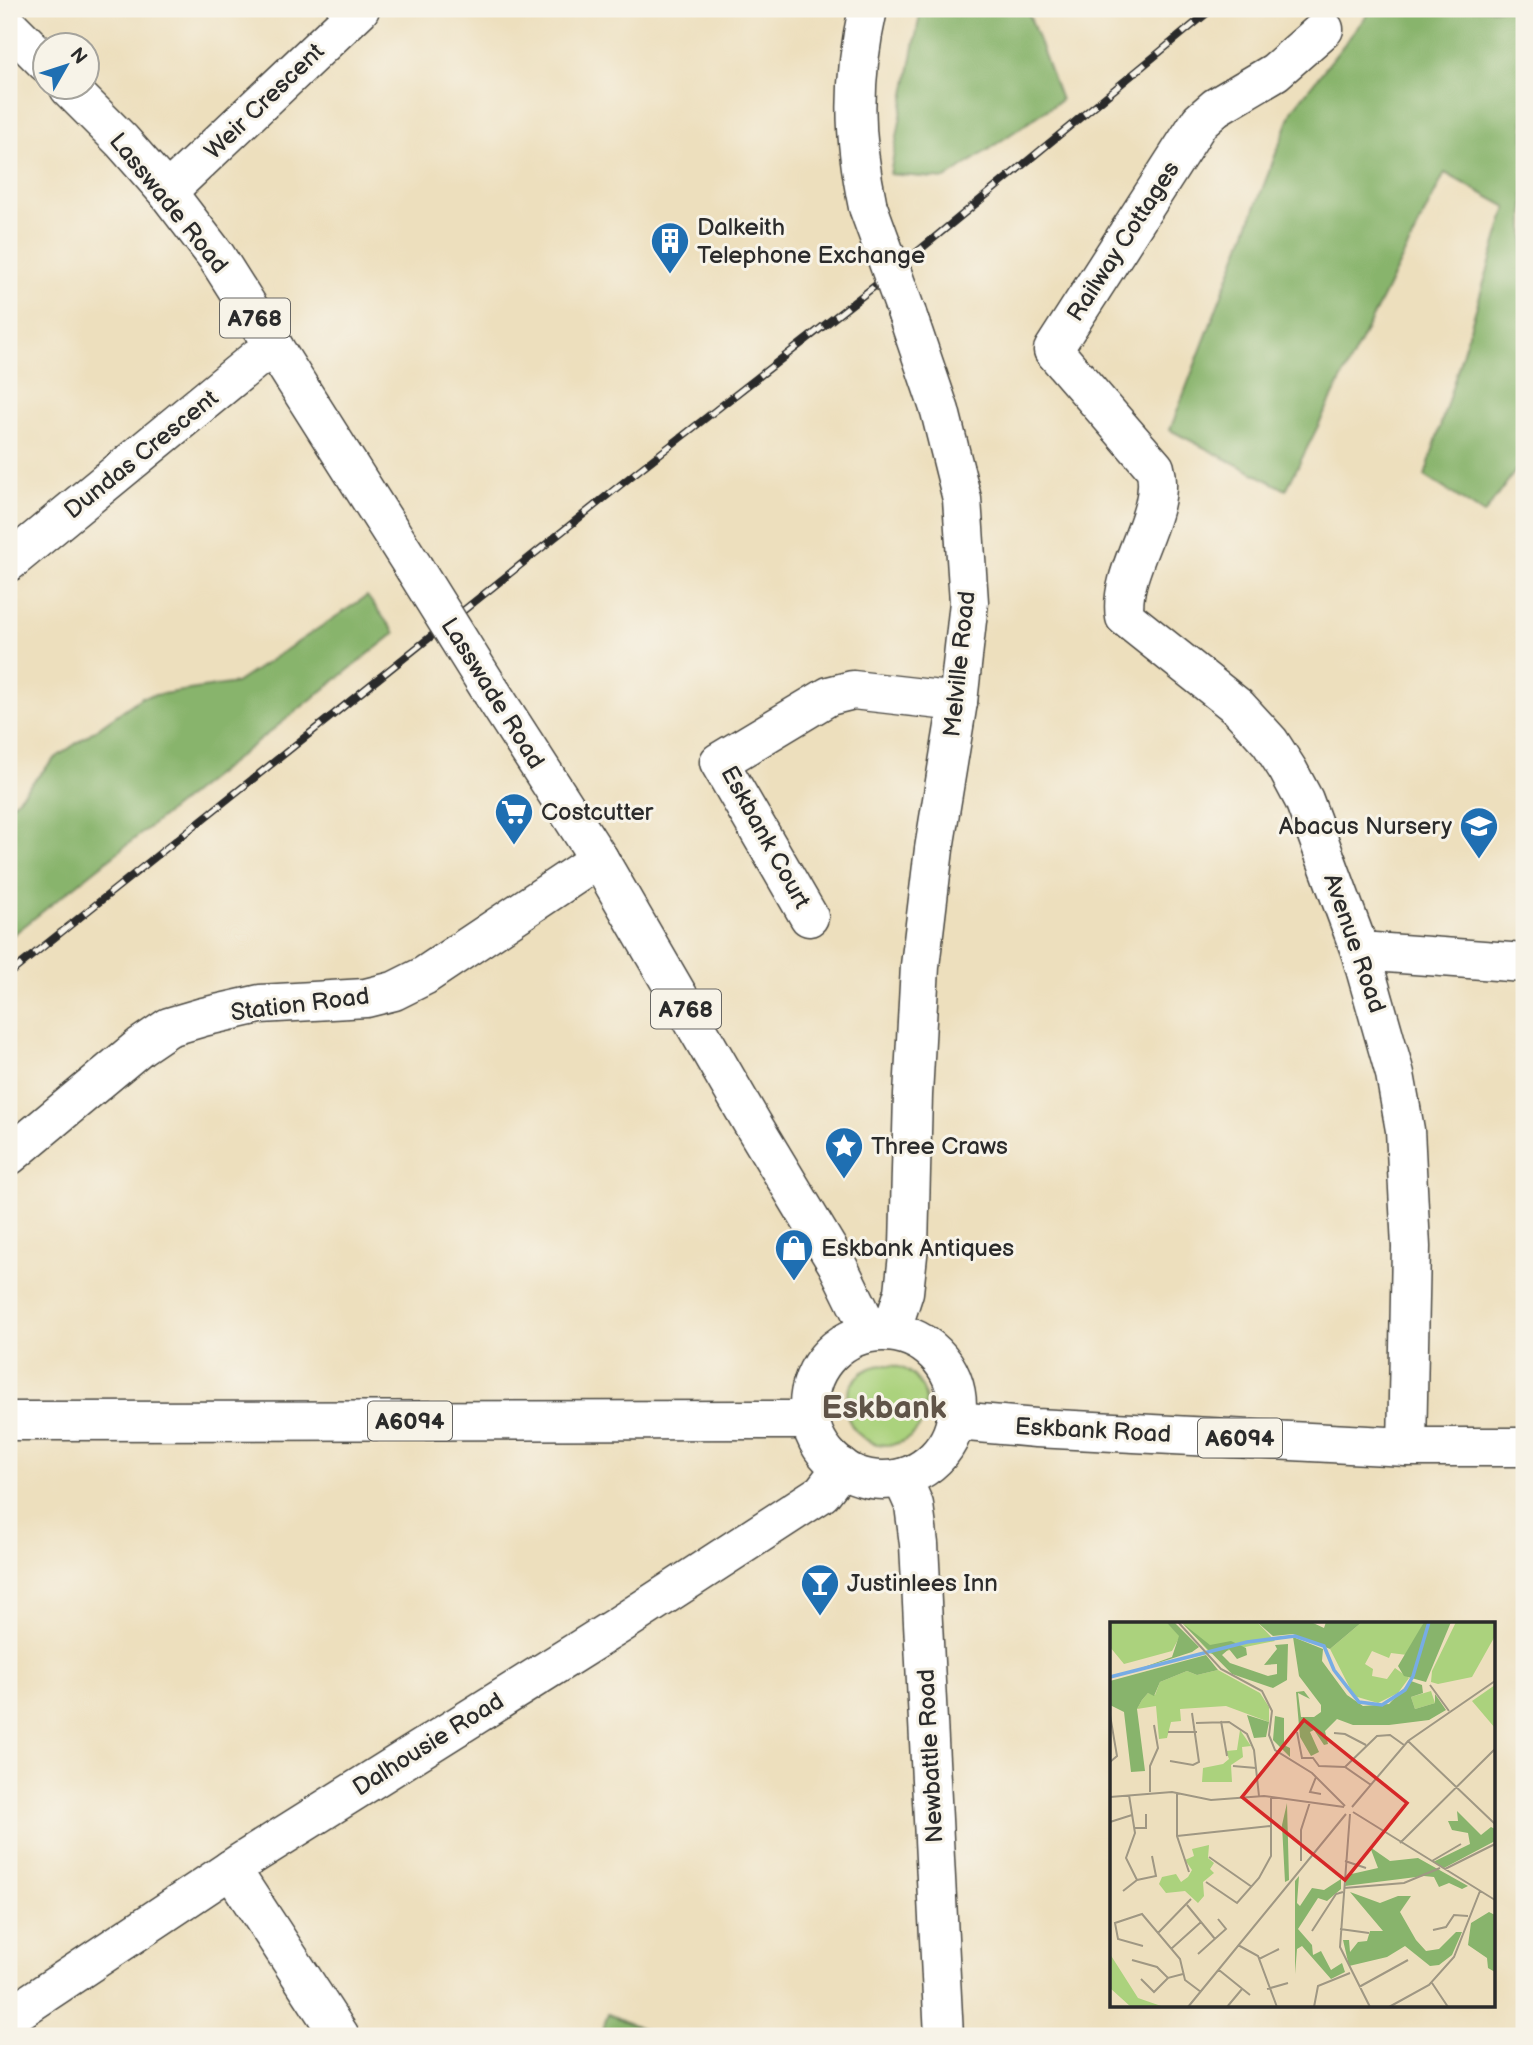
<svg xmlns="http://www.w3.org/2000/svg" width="1533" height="2045" font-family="'Balsamiq Sans',sans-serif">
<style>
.green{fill:#abd27d;stroke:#6b7e54;stroke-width:2}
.forest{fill:#88b46c;stroke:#5a704c;stroke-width:2}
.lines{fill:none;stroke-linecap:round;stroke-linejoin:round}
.minor-casing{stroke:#484641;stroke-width:41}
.major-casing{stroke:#484641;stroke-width:41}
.minor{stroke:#fff;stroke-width:38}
.major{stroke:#fff;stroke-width:38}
.rail-casing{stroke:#2b2b2b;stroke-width:8}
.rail{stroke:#f7f3e8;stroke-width:5;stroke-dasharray:16;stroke-linecap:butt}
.major-bridge-casing{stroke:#484641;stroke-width:41;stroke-linecap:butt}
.major-bridge{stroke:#fff;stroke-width:38}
.labels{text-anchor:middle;stroke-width:6;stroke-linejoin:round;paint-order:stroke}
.shield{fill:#f7f3e8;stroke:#686764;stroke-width:2}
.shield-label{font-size:23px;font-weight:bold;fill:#2b2b2b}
.street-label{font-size:24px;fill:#2b2b2b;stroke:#f7f3e8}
.poi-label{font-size:24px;fill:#2b2b2b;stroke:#f7f3e8;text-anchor:start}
.district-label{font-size:32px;font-weight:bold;fill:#605448;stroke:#f7f3e8}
.inset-river{fill:none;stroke:#77ace4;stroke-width:3.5}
.inset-road{fill:none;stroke:#9f9783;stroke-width:2}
.view{fill:#d62828;fill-opacity:0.15;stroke:#d62828;stroke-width:3.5}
.inset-edge{fill:none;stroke:#2b2b2b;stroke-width:3.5}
</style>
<rect width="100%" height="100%" fill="#f7f3e8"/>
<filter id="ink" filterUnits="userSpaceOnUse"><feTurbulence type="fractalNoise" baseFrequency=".0143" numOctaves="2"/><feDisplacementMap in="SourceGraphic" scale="14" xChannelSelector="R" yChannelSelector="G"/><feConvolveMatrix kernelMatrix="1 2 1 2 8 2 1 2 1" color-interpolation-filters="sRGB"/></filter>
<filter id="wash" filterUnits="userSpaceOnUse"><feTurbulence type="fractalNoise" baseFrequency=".00686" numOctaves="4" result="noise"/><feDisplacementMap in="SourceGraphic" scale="28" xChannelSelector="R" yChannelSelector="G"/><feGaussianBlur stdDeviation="1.57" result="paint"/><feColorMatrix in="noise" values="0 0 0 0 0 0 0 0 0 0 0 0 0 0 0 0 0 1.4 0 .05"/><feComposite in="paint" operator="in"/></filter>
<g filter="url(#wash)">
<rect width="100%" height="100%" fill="#eddfbd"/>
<circle class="green" cx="886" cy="1405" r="40"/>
<g class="forest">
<path d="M921 9H1027L1061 100 945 179 890 174Z"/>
<path d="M1372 9H1524V459L1484 514 1425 476 1507 207 1445 173 1286 490 1170 430 1293 109Z"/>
<path d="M367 596 395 633 9 938V808L54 759 142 697 236 683Z"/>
<path d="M608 2014 652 2033V2036H600Z"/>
</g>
</g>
<g filter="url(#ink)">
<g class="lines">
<g class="minor-casing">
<g id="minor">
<path d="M1324 29 1275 72 1216 107 1200 121 1053 350 1155 468C1168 513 1117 570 1125 617L1238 707 1270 742 1288 770 1304 800 1360 951 1395 1074 1405 1130 1411 1247 1407 1447"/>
<path d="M167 192 360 9"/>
<path d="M9 562 257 358 274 347"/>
<path d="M809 917 719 762 829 696 853 690 958 702"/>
<path d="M1360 951 1524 963"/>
<path d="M9 1156 141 1046 169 1027 203 1017 260 1004 366 998 394 991 424 976 599 859"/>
<path d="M231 1869 340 2036"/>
</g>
</g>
<g class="major-casing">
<g id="major">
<path d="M9 26 46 63"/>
<path d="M69 88 122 141 167 192 216 256 414 568"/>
<path d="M868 207C853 136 852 80 868 9"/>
<path d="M492 693 599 859 752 1123 837 1264 870 1331"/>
<circle cx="883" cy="1406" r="74"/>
<path d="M891 1332 904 1292 909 1246 913 1095 920 966 934 849 958 702 969 602 962 499 940 411 907 314"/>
<path d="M9 1421 810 1420"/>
<path d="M956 1421 1036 1428 1407 1447H1524"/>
<path d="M902 1478 914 1505 919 1544 944 2036"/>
<path d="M9 2017 243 1861 619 1625 822 1493 842 1467"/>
</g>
</g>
<use href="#minor" class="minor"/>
<use href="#major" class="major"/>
<g class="rail-casing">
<path id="rail" d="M9 974 634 474 894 271 1212 9"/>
</g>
<use href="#rail" class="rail"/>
<g class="major-bridge-casing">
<g id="major-bridge">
<path d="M868 207 907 314"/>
<path d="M414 568 492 693"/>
</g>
</g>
<use href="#major-bridge" class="major-bridge"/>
</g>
</g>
<defs>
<g id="building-pin" transform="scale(2.0125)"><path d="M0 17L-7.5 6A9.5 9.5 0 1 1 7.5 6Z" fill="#1f6fb2" stroke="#f7f3e8"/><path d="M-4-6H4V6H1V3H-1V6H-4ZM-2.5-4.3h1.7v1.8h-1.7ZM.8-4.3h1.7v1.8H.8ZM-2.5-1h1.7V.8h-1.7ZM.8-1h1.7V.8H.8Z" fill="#fff"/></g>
<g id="supermarket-pin" transform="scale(2.0125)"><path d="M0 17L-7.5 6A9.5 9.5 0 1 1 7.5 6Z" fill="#1f6fb2" stroke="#f7f3e8"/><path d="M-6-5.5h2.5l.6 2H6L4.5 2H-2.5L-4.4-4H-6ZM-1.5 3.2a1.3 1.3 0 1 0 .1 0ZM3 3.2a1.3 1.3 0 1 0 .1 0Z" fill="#fff"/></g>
<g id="school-pin" transform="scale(2.0125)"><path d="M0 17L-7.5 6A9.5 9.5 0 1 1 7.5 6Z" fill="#1f6fb2" stroke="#f7f3e8"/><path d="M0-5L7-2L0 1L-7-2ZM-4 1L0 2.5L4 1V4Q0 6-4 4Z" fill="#fff"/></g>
<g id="sight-pin" transform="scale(2.0125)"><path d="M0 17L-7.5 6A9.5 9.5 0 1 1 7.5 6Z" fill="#1f6fb2" stroke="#f7f3e8"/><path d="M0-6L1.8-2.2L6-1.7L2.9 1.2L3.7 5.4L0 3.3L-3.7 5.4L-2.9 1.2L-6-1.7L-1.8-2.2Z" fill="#fff"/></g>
<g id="shop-pin" transform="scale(2.0125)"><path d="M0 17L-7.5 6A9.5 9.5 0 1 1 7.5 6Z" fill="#1f6fb2" stroke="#f7f3e8"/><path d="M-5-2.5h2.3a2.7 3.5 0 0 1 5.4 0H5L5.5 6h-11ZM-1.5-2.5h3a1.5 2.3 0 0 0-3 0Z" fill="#fff"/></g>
<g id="bar-pin" transform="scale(2.0125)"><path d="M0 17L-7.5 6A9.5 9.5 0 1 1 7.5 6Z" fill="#1f6fb2" stroke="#f7f3e8"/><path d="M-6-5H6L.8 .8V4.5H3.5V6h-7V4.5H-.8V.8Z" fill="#fff"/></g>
</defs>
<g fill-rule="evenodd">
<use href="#building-pin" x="670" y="241"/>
<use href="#supermarket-pin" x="514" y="812"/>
<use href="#school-pin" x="1479" y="826"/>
<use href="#sight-pin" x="844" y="1146"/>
<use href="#shop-pin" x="794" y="1248"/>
<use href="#bar-pin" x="820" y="1583"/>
</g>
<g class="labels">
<g class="shield">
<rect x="220" y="298.5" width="70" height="39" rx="5"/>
<rect x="651" y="989.5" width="70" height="39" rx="5"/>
<rect x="368" y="1401.5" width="84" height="39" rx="5"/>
<rect x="1198" y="1418.5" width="84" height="39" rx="5"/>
</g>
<g class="shield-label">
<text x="255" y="326">A768</text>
<text x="686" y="1017">A768</text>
<text x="410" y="1429">A6094</text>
<text x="1240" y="1446">A6094</text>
</g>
<g class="street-label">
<text transform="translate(264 101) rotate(-44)" y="8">Weir Crescent</text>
<text transform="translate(169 203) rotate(51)" y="8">Lasswade Road</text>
<text transform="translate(1123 241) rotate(-57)" y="8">Railway Cottages</text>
<text transform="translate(141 454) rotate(-39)" y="8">Dundas Crescent</text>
<text transform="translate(959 664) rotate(-84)" y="8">Melville Road</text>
<text transform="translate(493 693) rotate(58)" y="8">Lasswade Road</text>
<text transform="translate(766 837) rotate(61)" y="8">Eskbank Court</text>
<text transform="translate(1355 943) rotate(71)" y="8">Avenue Road</text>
<text transform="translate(300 1004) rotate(-7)" y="8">Station Road</text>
<text transform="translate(1093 1430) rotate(3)" y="8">Eskbank Road</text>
<text transform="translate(428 1744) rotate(-32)" y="8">Dalhousie Road</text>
<text transform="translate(930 1756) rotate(-93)" y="8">Newbattle Road</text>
</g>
<g class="poi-label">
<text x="697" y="235">Dalkeith<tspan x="697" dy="28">Telephone Exchange</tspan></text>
<text x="541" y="820">Costcutter</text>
<text x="1452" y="834" text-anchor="end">Abacus Nursery</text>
<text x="871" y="1154">Three Craws</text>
<text x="821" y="1256">Eskbank Antiques</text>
<text x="847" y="1591">Justinlees Inn</text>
</g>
<g class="district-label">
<text x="884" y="1418">Eskbank</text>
</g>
</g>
<g transform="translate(1110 1622)">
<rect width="385" height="385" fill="#eddfbd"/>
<path d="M0 0H56L70 14 62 29 14 42 0 25ZM72 0H147L165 19 101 32ZM252 0H314L297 33 281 31 279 36 262 29 255 42 263 47 262 54 277 57 285 46 299 56 288 71 268 81 244 74 220 27ZM346 0H385V14L362 55 328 62 321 60 322 49ZM108 48 150 71 159 85V100L116 84 70 87 71 99 61 100 57 116 49 117 46 84 27 87 32 78 38 71 45 73 50 60 77 49 87 53ZM385 63V106L362 79ZM321 69 325 81 305 87 301 75ZM130 108 141 124 132 125 133 135 121 143 122 160H92L93 146 113 142 119 137 116 129 127 128ZM99 223 98 236 104 241 100 247 104 251 93 260 94 274 88 281 75 269 56 271 49 262 52 255 66 252 71 260 78 255 82 248 75 238 84 234 82 227ZM0 332 28 376 54 385H21L0 366Z" fill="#abd27d"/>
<path d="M56 0H64L89 25 82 30 20 50 62 35 69 14ZM71 0 100 23 121 19 136 26 137 33 127 37 119 27 112 33 120 41 158 54 167 52V42L154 43 167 27 165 23 178 22 177 58 163 66 122 52ZM147 0H201L214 6 216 0H252L220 27 183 12 163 14ZM314 0H341L316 60 294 54 288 44ZM183 15 213 27 212 39 237 73 253 84 279 82 301 59 312 63 313 71 301 75 305 87 325 81V72L336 88 319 98 279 103H243L227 97 215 109 218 122 214 123 204 108 200 110 209 130 201 134 190 115 186 70 194 69 200 77 188 71 191 95H204L211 90V83L189 54ZM96 33 108 48 87 53 77 49 50 60 44 74 38 71 32 78 27 87 35 149 21 150 14 90 0 83V59ZM137 93 159 100 156 115 144 116ZM165 94 174 96V123L180 126V135L163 118ZM177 181 179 258 175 260 172 203ZM347 189 371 213 381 205 385 207V219L334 246 323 240 360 222 358 211 342 208 338 199H348ZM260 225 280 239 308 236 358 264 352 267 339 261 329 265 324 255 314 254 235 264 237 253 268 246ZM189 254 187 281 190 284 202 266 214 268 231 257V267L217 279 208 276 188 307 202 323 203 333 211 329 221 348 232 341 235 350 221 357 192 324 187 327 185 352V259ZM240 270 270 281 288 274H301L290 290 306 318 316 329 329 327 346 310H352L342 333 329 343 320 344 295 324 277 335 239 344 233 318H239L240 330 248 320 257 319 260 309H273ZM379 290 385 293V350L378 346 377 336 358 323 361 301Z" fill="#88b46c"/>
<path class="inset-river" d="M0 55 137 20 185 14 214 24 224 48 249 80 272 83 295 68 303 54 319 0"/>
<path class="inset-road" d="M68 0 111 47 152 69 162 89 159 113 165 128 202 151 235 184M320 63 339 89M0 93 7 134 0 140M111 99 117 134M86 101 119 100 137 112 144 128 149 174M58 110H87M187 110 192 136H203L209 144 235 145 261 163M224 111 235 112 256 123M298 119 385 202M60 139 83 143 89 140 82 91M123 144 146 146M235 145 267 114 280 113 294 123M206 155 200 170 211 172M40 170V144L48 126 44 103M67 171V214L79 250M0 175 62 170 101 178 154 174 234 185M242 185 298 119 385 59M243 190 385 278M240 192 230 325 260 385M0 200 22 193M25 206H36V192M67 214 160 204M290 221 385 127M99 235 142 265M191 239V208L200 180M235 239 256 246M322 239 351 222M335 247 385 222M27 258 46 254 42 234M96 260 127 281 149 256 161 234V175M234 266 294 261 330 246M13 269 27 258 16 236 25 211 19 173M77 283 105 317M230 307 259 311M323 308 336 305 344 293 358 294M202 309 226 272 233 270M48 311 81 277M128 323 148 334 167 385M33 324 8 317 5 301 32 292 70 337 75 358 91 370M61 327 91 300M88 332 116 307 108 297M149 337 169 327M22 338 47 345 58 356 73 352M109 348 140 373M31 357 44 370 58 356M322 361 338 385M249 365 298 338M157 367 178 361M78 385 236 192M117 385 132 367M204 385 208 364 240 351M279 385 319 363 344 335 370 269"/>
<path class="view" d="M194 98 297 181 235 258 132 175Z"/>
<rect width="385" height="385" class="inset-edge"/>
</g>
<rect width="1533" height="2045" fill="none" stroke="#f7f3e8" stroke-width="35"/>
<g transform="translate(66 66) rotate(51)"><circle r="33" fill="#f7f3e8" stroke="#a5a39c" stroke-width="2"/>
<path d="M0-5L12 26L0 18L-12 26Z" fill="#1f6fb2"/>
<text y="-10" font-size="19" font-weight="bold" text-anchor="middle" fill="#2b2b2b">N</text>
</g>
</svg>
